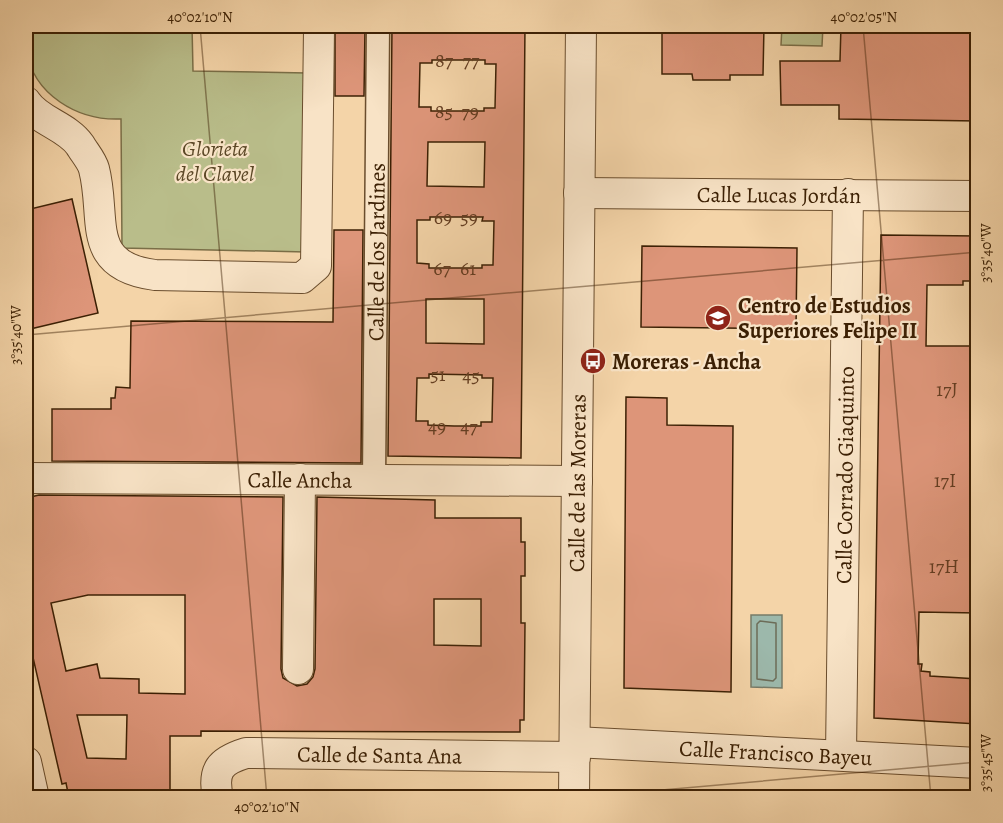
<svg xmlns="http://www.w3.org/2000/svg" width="1003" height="823" font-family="Alegreya,serif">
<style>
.green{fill:#b9bd8a;stroke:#7a6e47;stroke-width:1.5}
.water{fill:#9cb8ab;stroke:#767b68;stroke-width:1.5}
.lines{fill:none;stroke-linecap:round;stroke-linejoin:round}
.shore{stroke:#6c6c58;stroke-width:1.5}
.building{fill:#dd9579;stroke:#3c2004;stroke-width:1.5;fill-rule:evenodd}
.pedestrian-casing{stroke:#6a4d2d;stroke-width:25}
.minor-casing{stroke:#6a4d2d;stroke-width:32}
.pedestrian{stroke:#f8e3c6;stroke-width:22}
.minor{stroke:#f8e3c6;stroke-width:30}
.ticks{fill:none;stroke:#3c2004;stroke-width:1.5;stroke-opacity:0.45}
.labels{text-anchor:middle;stroke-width:4.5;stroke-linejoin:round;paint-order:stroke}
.number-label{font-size:20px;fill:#643d21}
.park-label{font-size:22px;font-style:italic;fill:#5b4726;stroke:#f8e3c6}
.street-label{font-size:22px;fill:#3c2004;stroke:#f8e3c6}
.poi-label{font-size:22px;font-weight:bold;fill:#3c2004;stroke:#f8e3c6;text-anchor:start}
.neatline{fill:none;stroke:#3c2004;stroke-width:2}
.ticks-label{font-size:15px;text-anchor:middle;fill:#3c2004}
</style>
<rect width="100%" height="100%" fill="#f4d4a8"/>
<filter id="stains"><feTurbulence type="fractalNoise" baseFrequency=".00333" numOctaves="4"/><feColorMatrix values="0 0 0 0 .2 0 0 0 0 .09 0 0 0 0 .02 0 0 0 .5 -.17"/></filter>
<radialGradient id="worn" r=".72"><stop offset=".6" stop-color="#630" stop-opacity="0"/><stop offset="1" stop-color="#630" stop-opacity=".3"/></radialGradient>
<g class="green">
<path d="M26 26H192L193 71 307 73 306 252 122 248 121 119C78 121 33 95 26 49 24 42 26 33 26 26Z"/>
<path d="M782 26H823L822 46 781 45Z"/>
<path d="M260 792 402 793V797H253L256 793Z"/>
</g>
<path class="water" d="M751 615H782V688L751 687Z"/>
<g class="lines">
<path class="shore" d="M760 621 776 623V678L773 681 757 679V624Z"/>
</g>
<g class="building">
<path d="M335 26H365L364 96H335Z"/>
<path d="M392 26 499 29V26H525L521 458 388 456ZM432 60H485V64H496L495 108H484V111H431V107H419L420 63H432ZM428 142H485L484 187 427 186ZM430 217H483L482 221H494L493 265H482V268H429V264L417 263V220H430ZM426 299H484V344L426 343ZM429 374 482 375V378H493L492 422H481V426H454L428 425V421H416L417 378H429Z"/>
<path d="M662 26H764L763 75H730V80H693L692 74H662Z"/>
<path d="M841 26H978V121L839 119V105H781L780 61H840Z"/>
<path d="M72 199 98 313 26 330V210Z"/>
<path d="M334 230H363L361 463 52 461V409H111V398H115L116 387 130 388 131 321 333 322Z"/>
<path d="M881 235 978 236V281H963V285H927L926 346H978V613L919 612 918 664H922L921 671 930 672V676L978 679V724L874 718Z"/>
<path d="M642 246 797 248 796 329 641 327Z"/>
<path d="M626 397 667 398V425L733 426 731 692 624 688Z"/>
<path d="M39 495 283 497 281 669 283 678 297 686 307 684 313 677 315 669 317 497 435 500V518H521V542H525V576H521V623H525L524 720H520V732L201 731V736H170V798H69L66 783 62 784 26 627V498ZM88 595H185V694L139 693V679L100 678 97 664 66 671 51 603ZM434 599H481V646L434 645ZM77 715H127L126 759 87 758Z"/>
</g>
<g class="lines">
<g class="pedestrian-casing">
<g id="pedestrian">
<path id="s1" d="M374 480 378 26"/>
</g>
</g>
<g class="minor-casing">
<g id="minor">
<path d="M26 102C38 121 67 126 80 145 84 152 92 161 94 169 107 219 84 266 155 275L302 278 316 266 319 29 317 26"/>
<path id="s2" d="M579 193 978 196"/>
<path id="s3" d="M26 478 577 481"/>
<path d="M298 669 300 479"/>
<path id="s4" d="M575 742 978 763"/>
<path id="s5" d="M841 755 848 194"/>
<path d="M26 762 34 798"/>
<path id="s6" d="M218 798C212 770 220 761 246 753L575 757"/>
<path id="s7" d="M574 798 581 26"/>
</g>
</g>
<use href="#pedestrian" class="pedestrian"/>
<use href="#minor" class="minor"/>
</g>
<path class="ticks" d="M200 26 267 798M863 26 931 798M26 335 978 252M571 798 978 762"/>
<defs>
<g id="university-disc" transform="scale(1.35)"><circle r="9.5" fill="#8f2418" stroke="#f8e3c6"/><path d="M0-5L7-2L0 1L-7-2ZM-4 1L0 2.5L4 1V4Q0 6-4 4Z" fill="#fff"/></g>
<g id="bus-disc" transform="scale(1.35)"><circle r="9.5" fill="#8f2418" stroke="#f8e3c6"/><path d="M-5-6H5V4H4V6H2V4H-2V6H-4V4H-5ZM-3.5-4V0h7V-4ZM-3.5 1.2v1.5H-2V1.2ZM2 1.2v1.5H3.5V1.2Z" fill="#fff"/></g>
</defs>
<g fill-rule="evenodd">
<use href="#university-disc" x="718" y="318"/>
<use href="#bus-disc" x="593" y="361"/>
</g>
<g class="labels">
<g class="number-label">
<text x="444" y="67">87</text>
<text x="471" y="67">77</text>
<text x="444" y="118">85</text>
<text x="470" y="118">79</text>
<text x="443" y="224">69</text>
<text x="469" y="224">59</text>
<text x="442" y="275">67</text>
<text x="468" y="275">61</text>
<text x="438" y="381">51</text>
<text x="471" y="382">45</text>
<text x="947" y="396">17J</text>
<text x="437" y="433">49</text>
<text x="469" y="433">47</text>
<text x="945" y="487">17I</text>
<text x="944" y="573">17H</text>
</g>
<g class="park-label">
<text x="215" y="156">Glorieta<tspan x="215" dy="25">del Clavel</tspan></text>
</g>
<g class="street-label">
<text dy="8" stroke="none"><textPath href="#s2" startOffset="200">Calle Lucas Jordán</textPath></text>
<text dy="8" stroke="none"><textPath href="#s1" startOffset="228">Calle de los Jardines</textPath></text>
<text dy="8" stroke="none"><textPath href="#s5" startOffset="280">Calle Corrado Giaquinto</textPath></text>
<text dy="8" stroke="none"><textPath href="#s3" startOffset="274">Calle Ancha</textPath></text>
<text dy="8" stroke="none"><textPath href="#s7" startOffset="315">Calle de las Moreras</textPath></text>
<text dy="8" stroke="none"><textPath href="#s4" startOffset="201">Calle Francisco Bayeu</textPath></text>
<text dy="8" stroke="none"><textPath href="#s6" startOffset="195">Calle de Santa Ana</textPath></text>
</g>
<g class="poi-label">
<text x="738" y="313">Centro de Estudios<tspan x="738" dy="25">Superiores Felipe II</tspan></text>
<text x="612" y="369">Moreras - Ancha</text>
</g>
</g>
<rect width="1003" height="823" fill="none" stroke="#f4d4a8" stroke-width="66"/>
<rect x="33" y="33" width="937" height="757" class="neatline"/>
<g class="ticks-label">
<text x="200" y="22">40°02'10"N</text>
<text x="864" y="22">40°02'05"N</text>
<text transform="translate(986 253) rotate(-90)" y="5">3°35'40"W</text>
<text transform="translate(16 335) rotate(-90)" y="5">3°35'40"W</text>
<text transform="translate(986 763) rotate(-90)" y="5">3°35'45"W</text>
<text x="267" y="812">40°02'10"N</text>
</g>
<rect width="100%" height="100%" filter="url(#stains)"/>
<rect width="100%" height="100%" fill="url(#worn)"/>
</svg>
